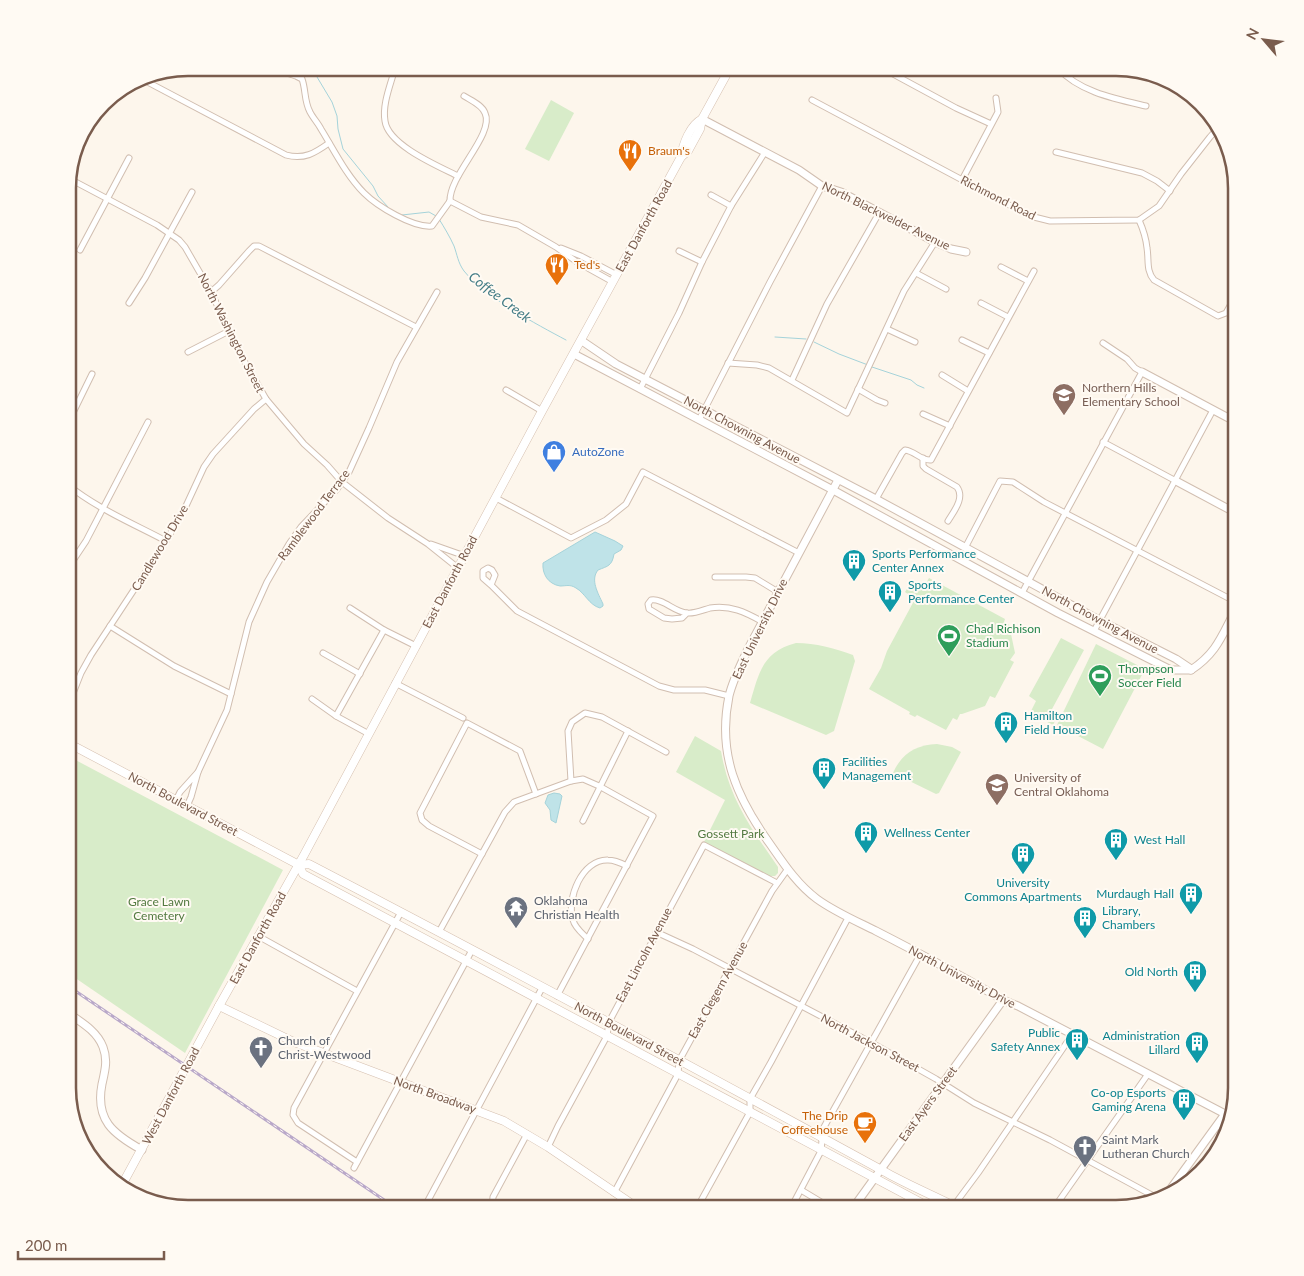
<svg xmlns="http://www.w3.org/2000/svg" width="1304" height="1276" font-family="Lato,sans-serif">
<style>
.green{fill:#d8ecc9}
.water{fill:#bfe3e8;stroke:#a5d3da}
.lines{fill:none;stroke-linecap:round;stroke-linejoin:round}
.stream{stroke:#a5d3da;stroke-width:1}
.minor-casing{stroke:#d1beb0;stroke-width:7}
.tertiary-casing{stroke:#d1beb0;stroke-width:9}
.secondary-casing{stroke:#d6c0b0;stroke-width:9}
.minor{stroke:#fff;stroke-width:5}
.tertiary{stroke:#fff;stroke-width:7}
.secondary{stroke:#fff;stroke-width:8}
.rail-casing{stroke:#b9a8c9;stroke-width:3}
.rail{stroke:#fffaf3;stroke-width:1;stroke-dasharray:4;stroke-linecap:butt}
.labels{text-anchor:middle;stroke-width:4;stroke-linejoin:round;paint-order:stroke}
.food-label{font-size:12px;fill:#c56008;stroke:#fffaf3;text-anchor:start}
.street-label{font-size:12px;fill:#7a5c4d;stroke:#fffaf3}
.education-label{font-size:12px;fill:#785e54;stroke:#fffaf3;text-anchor:start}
.shop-label{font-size:12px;fill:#366cbe;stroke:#fffaf3;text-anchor:start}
.culture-label{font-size:12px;fill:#0d838f;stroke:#fffaf3;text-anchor:start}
.leisure-label{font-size:12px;fill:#27864d;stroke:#fffaf3;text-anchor:start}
.park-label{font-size:12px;fill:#537a41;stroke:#fffaf3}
.worship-label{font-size:12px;fill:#5b616d;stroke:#fffaf3;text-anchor:start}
.water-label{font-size:14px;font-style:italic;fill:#437c86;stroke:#fffaf3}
.rim{fill:none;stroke:#7a5c4d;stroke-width:2.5}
</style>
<rect width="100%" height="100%" fill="#fdf6ec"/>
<g class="green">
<path d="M551 100 574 113 549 161 525 149Z"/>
<path d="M929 578 1005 619 1004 622 1015 628 1011 634 1015 653 1010 660 1014 662 995 698 990 696 985 706 962 714H960L957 720 953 718 946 730 917 715 915 717 909 714 910 712 869 689 881 668 887 651 915 599 905 592 912 581 924 587Z"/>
<path d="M1061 638 1084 650 1052 709 1059 713 1053 725 1030 713 1036 701 1029 696Z"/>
<path d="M796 643C816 643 834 648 853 655L855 661 834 731 826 735 750 703C759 673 762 652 796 643Z"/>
<path d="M1096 644 1145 669 1103 749 1057 725Z"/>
<path d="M695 736 721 751C729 799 751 828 778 867V873L775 876H769L704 842 725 800 676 772Z"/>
<path d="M937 744 952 747 961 752 939 793 936 794 893 773C902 753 916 745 937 744Z"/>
<path d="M68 756 283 870 185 1053 68 973Z"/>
</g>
<g class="water">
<path d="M595 532 615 541 623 546 621 550 614 554C612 566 608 566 598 570 590 580 598 593 603 604V606L600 608C589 605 585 593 576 588 570 584 566 586 560 586 548 584 542 574 543 563Z"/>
<path d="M554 793 560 794 562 796 556 823 551 820 550 810 545 803 548 795Z"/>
</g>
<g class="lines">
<g class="stream">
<path d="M317 68V77L332 102 337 116 338 129 343 149 373 186 378 196 388 207"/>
<path d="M402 215 429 212 436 216"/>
<path d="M439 219C444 227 450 237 454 246 457 254 458 263 464 271 485 297 536 324 566 340"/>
<path d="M775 337 806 339"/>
<path d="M814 342 839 354 868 365"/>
<path d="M872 367 911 380 917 385 924 388"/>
</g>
<g class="minor-casing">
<g id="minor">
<path d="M271 68 296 76 302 79C306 90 304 101 310 112 313 118 318 123 321 129 334 150 346 175 364 193 377 206 413 228 432 226L450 201"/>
<path d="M395 68C391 84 382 104 385 121 388 145 438 166 458 176"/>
<path d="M882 68 956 108 991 124"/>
<path d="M1058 68C1079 92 1116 99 1146 106"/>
<path d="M140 78 286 155C304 160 315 153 329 143"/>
<path d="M812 100 1030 216 1050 221 1139 220 1159 206 1181 174 1210 137 1218 128"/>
<path d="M1056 152 1142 173 1157 181 1170 191"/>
<path d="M68 178 157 225 179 240 185 247 211 292 239 352 266 399 304 444 327 465 342 482 388 518 428 544 458 568"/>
<path d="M962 180 998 112 996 98"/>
<path d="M711 195 731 206"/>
<path d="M450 201 481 217 518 225 556 247 577 262 613 282"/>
<path d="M450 201C449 175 495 134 485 113 482 105 472 101 464 96"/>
<path d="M1139 220C1143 229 1146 238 1147 248 1149 260 1146 271 1154 280L1218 316 1226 313 1236 295"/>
<path d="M561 248 581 256 617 275"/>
<path d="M80 250 129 158"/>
<path d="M679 251 702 262"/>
<path d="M1001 267 1028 281"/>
<path d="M916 273 946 289"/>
<path d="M211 292 219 285 249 251 254 246H259L416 327"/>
<path d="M129 303 145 278 192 192"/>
<path d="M981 303 1008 317"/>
<path d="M887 329 915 342"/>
<path d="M962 340 989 353"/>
<path d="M188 352 229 331"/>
<path d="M728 363 757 365 769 368 847 413 904 291 935 242"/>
<path d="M942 375 968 391"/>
<path d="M792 380 827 304 879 213"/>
<path d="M640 389 679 313 702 262 731 206 765 152"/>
<path d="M858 389 877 400 885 403"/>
<path d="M506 390 542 411"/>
<path d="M923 414 950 426"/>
<path d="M699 420 770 282 822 186"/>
<path d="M68 423 92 374"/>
<path d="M1103 442 1176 481"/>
<path d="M923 458V466L926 469 957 487C965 498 954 511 948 521"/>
<path d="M68 485C96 508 134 524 166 541"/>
<path d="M496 498 571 538 606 520 626 504 643 472 799 553"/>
<path d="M876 499 902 453 905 450C915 451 921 461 931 460L1034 271"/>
<path d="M431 544 465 556"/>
<path d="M965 548 1000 481 1013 482 1044 502 1236 602"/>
<path d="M68 568 86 541 148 422"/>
<path d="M715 577H746L755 578 778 592"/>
<path d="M491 585 483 578V571L488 568 492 570 495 575 491 585 517 611 659 686 674 690H705L729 696"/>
<path d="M1022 593 1142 372 1135 368 1127 359 1103 343"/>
<path d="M350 608 384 630 416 646"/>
<path d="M687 613 682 618 672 619 664 618 649 609 648 604 651 600C663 598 674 612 687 613 694 614 703 610 710 608 731 605 745 612 763 622"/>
<path d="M110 626 174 666 231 694"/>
<path d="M1094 631 1213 410"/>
<path d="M323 653 360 674"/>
<path d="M395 683 463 718"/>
<path d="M312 699 336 716 369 734"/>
<path d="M68 706 81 673 91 655 166 541 185 508 204 467 213 454 254 409 266 399"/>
<path d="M336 716 384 630"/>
<path d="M198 772 227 710 249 622 267 582 289 544 301 527 337 489 349 472 369 428 397 362 437 292"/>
<path d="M571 781 568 731 572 722 585 713 602 717 666 752"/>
<path d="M176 800 180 792 198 772 191 797 187 806"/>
<path d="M583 821 628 731"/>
<path d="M482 854 429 826 422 820 420 813 467 723 520 751 536 794"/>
<path d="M439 932 505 812 514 802 571 781 583 779 599 786 653 816 557 996"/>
<path d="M656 932 693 949 872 1043 936 1079 974 1103 1050 1140 1161 1200"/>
<path d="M258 936 357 991"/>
<path d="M588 939C582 933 575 928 573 920 566 899 582 859 608 860 615 860 621 863 627 866"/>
<path d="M548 1147 558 1126 607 1036 609 1022 704 845 777 883"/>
<path d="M357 1162 298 1123 293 1115 294 1108 401 912"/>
<path d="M354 1168 472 950"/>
<path d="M801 1190 831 1208"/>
<path d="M614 1193 678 1074 679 1061 772 891 787 870"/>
<path d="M424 1208 542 988"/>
<path d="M492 1208 493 1197 527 1134"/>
<path d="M697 1208 750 1112V1099L771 1062 848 918"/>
<path d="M791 1208 821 1151 822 1140 819 1136 920 955"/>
<path d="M952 1208 978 1173 1072 1035"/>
<path d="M1054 1208 1148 1074"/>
</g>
</g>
<g class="tertiary-casing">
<g id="tertiary">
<path d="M702 119 799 170 822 186 841 192 935 242 951 249 966 252"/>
<path d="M582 341 616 364 876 499 1099 620 1176 659 1191 669"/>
<path d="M574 354 833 490 1058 613 1171 670H1191"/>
<path d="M1142 372 1236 422"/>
<path d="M838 480 749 647C742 662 733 679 729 696 717 754 737 798 770 844 784 864 797 884 817 899 835 912 856 921 876 931 919 953 962 976 1003 1000L1018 1006 1231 1117"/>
<path d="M1176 481 1236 513"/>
<path d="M1191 670C1217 653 1222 635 1236 609"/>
<path d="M68 1013C81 1022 97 1031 103 1047 108 1060 105 1071 102 1084 95 1120 113 1134 142 1150"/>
<path d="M1164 1198 1225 1114"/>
<path d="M853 1208 1003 1000"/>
</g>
</g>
<g class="secondary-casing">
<g id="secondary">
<path d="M681 157C683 144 690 125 702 119"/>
<path d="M68 743 299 865 303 874 931 1208"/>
<path d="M299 865 309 864C503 965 695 1068 887 1173 910 1186 935 1196 958 1208"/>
<path d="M219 1006 294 1042 504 1121 548 1147 638 1208"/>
<path d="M122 1185 219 1006 304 855 542 411 681 157 688 151 700 129 702 119 730 68"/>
</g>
</g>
<use href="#minor" class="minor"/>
<use href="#tertiary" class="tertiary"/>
<use href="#secondary" class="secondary"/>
<g class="rail-casing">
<path id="rail" d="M68 986 396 1208"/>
</g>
<use href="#rail" class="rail"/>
</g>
<defs>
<g id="restaurant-pin" transform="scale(1.25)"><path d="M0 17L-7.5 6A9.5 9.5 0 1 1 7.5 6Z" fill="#e8710a" stroke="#fffaf3"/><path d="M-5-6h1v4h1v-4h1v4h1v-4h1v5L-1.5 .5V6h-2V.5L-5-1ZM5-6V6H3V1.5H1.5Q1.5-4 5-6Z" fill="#fff"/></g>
<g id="school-pin" transform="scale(1.25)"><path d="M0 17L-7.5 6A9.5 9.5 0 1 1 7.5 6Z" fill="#8d6e63" stroke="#fffaf3"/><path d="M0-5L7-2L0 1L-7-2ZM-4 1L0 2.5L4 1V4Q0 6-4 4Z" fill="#fff"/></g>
<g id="shop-pin" transform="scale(1.25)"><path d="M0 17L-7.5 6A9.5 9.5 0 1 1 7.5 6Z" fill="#3f7fe0" stroke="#fffaf3"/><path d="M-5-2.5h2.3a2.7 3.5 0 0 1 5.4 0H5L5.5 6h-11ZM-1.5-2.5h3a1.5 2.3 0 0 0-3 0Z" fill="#fff"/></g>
<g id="building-pin" transform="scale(1.25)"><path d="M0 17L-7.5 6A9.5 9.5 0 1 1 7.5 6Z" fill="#0f9aa8" stroke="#fffaf3"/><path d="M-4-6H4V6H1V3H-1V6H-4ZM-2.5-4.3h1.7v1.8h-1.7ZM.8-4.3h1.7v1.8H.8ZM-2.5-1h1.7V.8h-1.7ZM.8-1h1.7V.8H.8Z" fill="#fff"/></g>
<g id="stadium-pin" transform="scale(1.25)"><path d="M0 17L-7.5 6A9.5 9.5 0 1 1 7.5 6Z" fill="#2e9e5b" stroke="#fffaf3"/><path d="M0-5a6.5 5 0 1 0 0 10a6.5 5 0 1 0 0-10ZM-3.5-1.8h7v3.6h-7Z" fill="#fff"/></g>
<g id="university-pin" transform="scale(1.25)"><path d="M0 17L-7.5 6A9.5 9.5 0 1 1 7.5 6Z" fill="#8d6e63" stroke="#fffaf3"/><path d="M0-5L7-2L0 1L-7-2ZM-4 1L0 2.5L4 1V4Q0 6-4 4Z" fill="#fff"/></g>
<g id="temple-pin" transform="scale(1.25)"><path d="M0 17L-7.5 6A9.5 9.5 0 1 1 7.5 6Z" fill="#6b7280" stroke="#fffaf3"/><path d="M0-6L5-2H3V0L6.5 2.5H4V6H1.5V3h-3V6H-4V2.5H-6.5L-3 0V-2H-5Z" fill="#fff"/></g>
<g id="church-pin" transform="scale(1.25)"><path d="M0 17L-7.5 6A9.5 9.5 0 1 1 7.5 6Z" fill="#6b7280" stroke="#fffaf3"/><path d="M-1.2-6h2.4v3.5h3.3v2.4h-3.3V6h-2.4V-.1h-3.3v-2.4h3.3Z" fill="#fff"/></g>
<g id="cafe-pin" transform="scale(1.25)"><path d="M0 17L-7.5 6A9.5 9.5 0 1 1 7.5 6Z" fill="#e8710a" stroke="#fffaf3"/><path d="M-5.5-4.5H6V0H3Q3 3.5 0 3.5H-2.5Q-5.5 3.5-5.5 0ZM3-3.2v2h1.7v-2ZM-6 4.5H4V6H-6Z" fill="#fff"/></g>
</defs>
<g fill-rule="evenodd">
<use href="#restaurant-pin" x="630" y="151"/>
<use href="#restaurant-pin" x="557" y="265"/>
<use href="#school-pin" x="1064" y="395"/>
<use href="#shop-pin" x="554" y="452"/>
<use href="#building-pin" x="854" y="561"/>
<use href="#building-pin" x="890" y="592"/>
<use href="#stadium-pin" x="949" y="636"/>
<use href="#stadium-pin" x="1100" y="676"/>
<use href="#building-pin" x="1006" y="723"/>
<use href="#building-pin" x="824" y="769"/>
<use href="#university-pin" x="997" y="785"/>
<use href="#building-pin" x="866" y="833"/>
<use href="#building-pin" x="1116" y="840"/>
<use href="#building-pin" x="1023" y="854"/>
<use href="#building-pin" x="1191" y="894"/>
<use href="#temple-pin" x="516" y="908"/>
<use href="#building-pin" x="1085" y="918"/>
<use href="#building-pin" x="1195" y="972"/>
<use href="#building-pin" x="1077" y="1040"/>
<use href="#building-pin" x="1197" y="1043"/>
<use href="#church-pin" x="261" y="1048"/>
<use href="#building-pin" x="1184" y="1100"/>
<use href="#cafe-pin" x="865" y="1123"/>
<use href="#church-pin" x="1085" y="1147"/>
</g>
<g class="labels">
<g class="food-label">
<text x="648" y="155">Braum's</text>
<text x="574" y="269">Ted's</text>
<text x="848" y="1120" text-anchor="end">The Drip<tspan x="848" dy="14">Coffeehouse</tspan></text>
</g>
<g class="street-label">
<text transform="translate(998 198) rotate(27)" y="4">Richmond Road</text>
<text transform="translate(886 216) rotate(26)" y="4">North Blackwelder Avenue</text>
<text transform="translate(644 226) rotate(-61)" y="4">East Danforth Road</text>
<text transform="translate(231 333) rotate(63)" y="4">North Washington Street</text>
<text transform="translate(742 430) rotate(28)" y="4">North Chowning Avenue</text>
<text transform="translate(314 515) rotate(-53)" y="4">Ramblewood Terrace</text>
<text transform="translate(160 548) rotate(-59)" y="4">Candlewood Drive</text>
<text transform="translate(450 582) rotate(-62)" y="4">East Danforth Road</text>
<text transform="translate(1100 620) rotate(28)" y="4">North Chowning Avenue</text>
<text transform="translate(760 629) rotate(-64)" y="4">East University Drive</text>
<text transform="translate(183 804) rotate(28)" y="4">North Boulevard Street</text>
<text transform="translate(258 938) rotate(-61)" y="4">East Danforth Road</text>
<text transform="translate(644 955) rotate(-62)" y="4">East Lincoln Avenue</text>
<text transform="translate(962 977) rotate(28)" y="4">North University Drive</text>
<text transform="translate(718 990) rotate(-61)" y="4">East Clegern Avenue</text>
<text transform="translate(629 1034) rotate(28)" y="4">North Boulevard Street</text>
<text transform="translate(870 1043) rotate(28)" y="4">North Jackson Street</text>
<text transform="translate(435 1095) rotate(20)" y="4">North Broadway</text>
<text transform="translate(171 1096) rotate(-62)" y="4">West Danforth Road</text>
<text transform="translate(928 1104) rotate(-54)" y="4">East Ayers Street</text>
</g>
<g class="education-label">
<text x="1082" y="392">Northern Hills<tspan x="1082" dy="14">Elementary School</tspan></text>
<text x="1014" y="782">University of<tspan x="1014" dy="14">Central Oklahoma</tspan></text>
</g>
<g class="shop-label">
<text x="572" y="456">AutoZone</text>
</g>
<g class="culture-label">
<text x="872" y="558">Sports Performance<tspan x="872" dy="14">Center Annex</tspan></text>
<text x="908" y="589">Sports<tspan x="908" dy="14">Performance Center</tspan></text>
<text x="1024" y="720">Hamilton<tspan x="1024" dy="14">Field House</tspan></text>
<text x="842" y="766">Facilities<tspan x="842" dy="14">Management</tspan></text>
<text x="884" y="837">Wellness Center</text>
<text x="1134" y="844">West Hall</text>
<text x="1023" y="887" text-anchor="middle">University<tspan x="1023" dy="14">Commons Apartments</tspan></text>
<text x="1174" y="898" text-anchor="end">Murdaugh Hall</text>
<text x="1102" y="915">Library,<tspan x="1102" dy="14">Chambers</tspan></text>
<text x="1178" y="976" text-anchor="end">Old North</text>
<text x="1060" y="1037" text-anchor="end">Public<tspan x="1060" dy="14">Safety Annex</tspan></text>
<text x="1180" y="1040" text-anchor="end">Administration<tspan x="1180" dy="14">Lillard</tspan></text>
<text x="1166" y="1097" text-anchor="end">Co-op Esports<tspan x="1166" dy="14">Gaming Arena</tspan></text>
</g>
<g class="leisure-label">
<text x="966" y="633">Chad Richison<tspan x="966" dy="14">Stadium</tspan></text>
<text x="1118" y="673">Thompson<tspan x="1118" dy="14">Soccer Field</tspan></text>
</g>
<g class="park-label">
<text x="731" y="838">Gossett Park</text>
<text x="159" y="906">Grace Lawn<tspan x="159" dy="14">Cemetery</tspan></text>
</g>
<g class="worship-label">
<text x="534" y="905">Oklahoma<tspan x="534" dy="14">Christian Health</tspan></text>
<text x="278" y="1045">Church of<tspan x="278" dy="14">Christ-Westwood</tspan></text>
<text x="1102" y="1144">Saint Mark<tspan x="1102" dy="14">Lutheran Church</tspan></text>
</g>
<g class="water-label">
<text transform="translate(500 297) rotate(37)" y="5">Coffee Creek</text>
</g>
</g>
<path d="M0 0H1304V1276H0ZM188 76H1116A112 112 0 0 1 1228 188V1088A112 112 0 0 1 1116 1200H188A112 112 0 0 1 76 1088V188A112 112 0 0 1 188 76Z" fill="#fffaf3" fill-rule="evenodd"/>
<path class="rim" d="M188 76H1116A112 112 0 0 1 1228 188V1088A112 112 0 0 1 1116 1200H188A112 112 0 0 1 76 1088V188A112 112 0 0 1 188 76Z"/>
<g transform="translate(1264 40) rotate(298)" stroke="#fffaf3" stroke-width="4" paint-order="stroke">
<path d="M0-4L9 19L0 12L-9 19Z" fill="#7a5c4d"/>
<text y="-8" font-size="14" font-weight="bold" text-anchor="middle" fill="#7a5c4d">N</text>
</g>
<path d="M18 1251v8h146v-8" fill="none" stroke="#7a5c4d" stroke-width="2.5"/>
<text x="25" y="1251" font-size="15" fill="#7a5c4d" stroke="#fffaf3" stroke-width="4" paint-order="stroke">200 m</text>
</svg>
